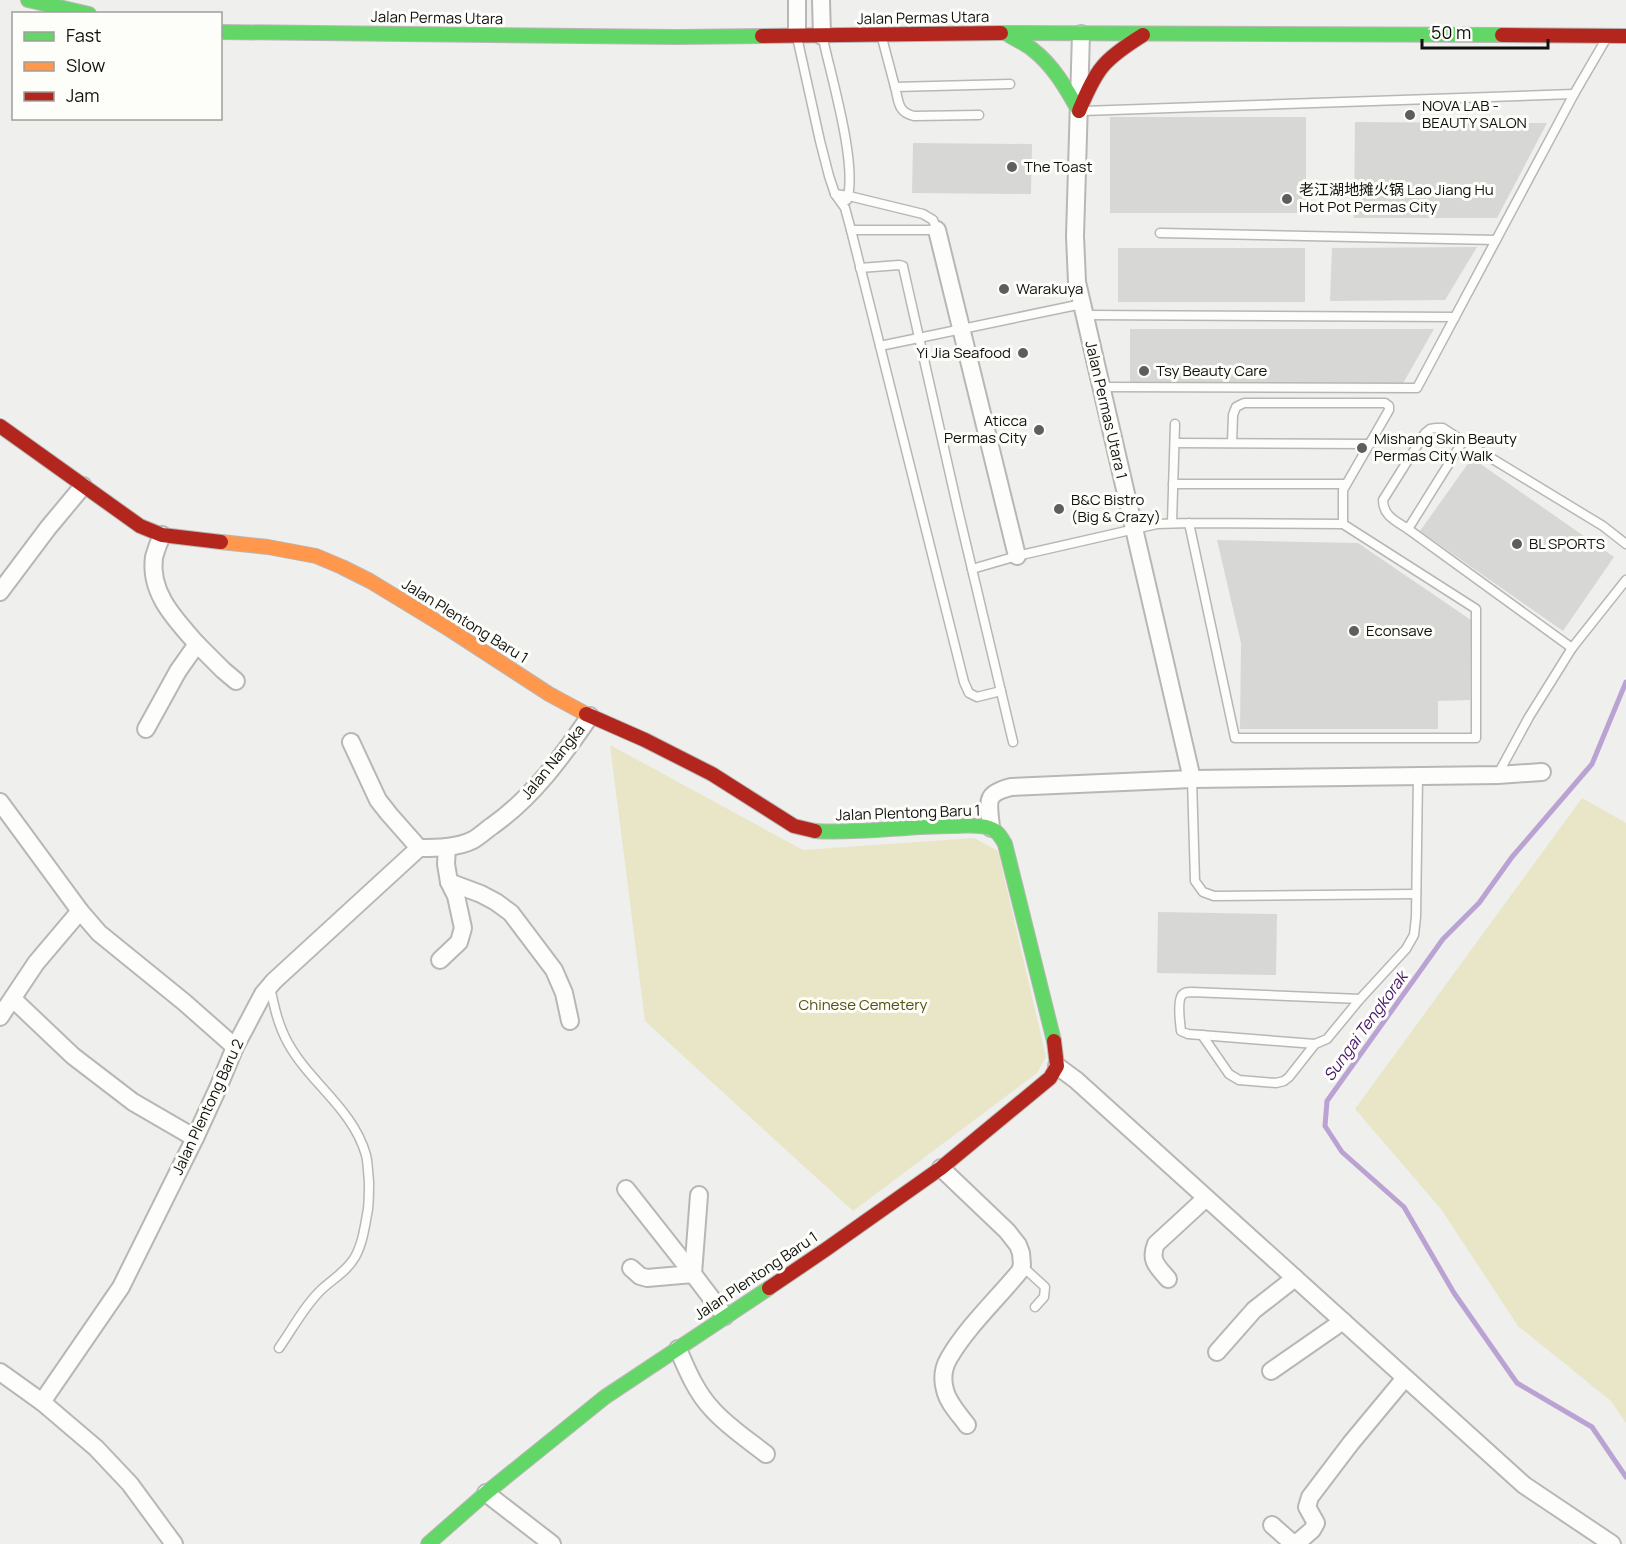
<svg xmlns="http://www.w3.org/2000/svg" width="1626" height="1544" font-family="Manrope,'Noto Sans SC',sans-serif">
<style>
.green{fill:#e8e6c6}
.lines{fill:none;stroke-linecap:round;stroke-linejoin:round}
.stream{stroke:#baa2d3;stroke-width:5}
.building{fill:#d7d7d5}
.lane-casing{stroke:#b8b7b6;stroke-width:11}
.street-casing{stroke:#b8b7b6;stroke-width:20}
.fast-casing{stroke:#b8b7b6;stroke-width:16}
.slow-casing{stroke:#b8b7b6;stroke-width:16}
.jam-casing{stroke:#b8b7b6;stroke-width:16}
.lane{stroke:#fdfdfc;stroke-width:8}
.street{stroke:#fdfdfc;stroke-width:16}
.fast{stroke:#63d668;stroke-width:14}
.slow{stroke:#ff974d;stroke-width:14}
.jam{stroke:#b3261e;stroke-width:14}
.poi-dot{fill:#5e5e5c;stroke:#fdfdf9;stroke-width:2}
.labels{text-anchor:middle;stroke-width:6;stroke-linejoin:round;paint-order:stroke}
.street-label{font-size:15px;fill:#10100e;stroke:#fdfdf9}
.poi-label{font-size:15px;fill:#10100e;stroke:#fdfdf9;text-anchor:start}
.park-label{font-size:15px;fill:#55500e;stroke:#fdfdf9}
.water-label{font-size:16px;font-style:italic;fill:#461469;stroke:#fdfdf9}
</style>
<rect width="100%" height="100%" fill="#efefed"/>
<g class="green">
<path d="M610 745 803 850 974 838 998 851 1046 1057 1037 1073 853 1211 645 1021Z"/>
<path d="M1582 798 1626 823V1423L1611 1401 1518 1326 1441 1209 1355 1109Z"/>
</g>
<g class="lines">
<path class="stream" d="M1626 682 1592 764 1512 857 1479 903 1443 939 1327 1101 1325 1126 1342 1152 1404 1207 1454 1293 1517 1383 1592 1427 1626 1477"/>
</g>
<g class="building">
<rect x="1110" y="117" width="196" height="96"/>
<path d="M1355 122 1497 123H1547L1497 218H1354Z"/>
<path d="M913 143 1032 144 1031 194 912 193Z"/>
<path d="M1477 247 1445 300 1330 301 1332 248Z"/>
<rect x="1118" y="248" width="187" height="54"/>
<path d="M1130 329H1434L1402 385H1130Z"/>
<path d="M1472 458 1614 557 1563 631 1420 531Z"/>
<path d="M1217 540 1358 543 1471 620 1470 700 1438 701V729H1240L1241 643Z"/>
<path d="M1158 912 1277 914 1276 975 1157 973Z"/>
</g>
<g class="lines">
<g class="lane-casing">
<g id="lane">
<path d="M797 37 820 141 829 176 835 194 845 208 851 230 964 682 969 693 977 697 1001 691"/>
<path d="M882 38 895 87 1010 84"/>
<path d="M823 39C831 76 858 166 847 200"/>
<path d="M895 87C899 101 897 112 914 116L979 115"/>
<path d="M1083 111 1574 94"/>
<path d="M835 194 849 196 923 214 933 220 937 230H851"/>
<path d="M1160 233 1496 240"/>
<path d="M860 268 899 265 903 266 904 271 958 510 1013 742"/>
<path d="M1084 315 1455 317"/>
<path d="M880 346 1082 304"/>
<path d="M1101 387 1417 388 1574 94 1606 39"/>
<path d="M1436 428H1443L1463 441 1408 529C1396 521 1383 516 1383 500L1425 433 1430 429Z"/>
<path d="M1463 441 1603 526 1626 544"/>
<path d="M1175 443 1370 444"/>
<path d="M1232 443 1233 415 1236 407 1244 403H1385L1389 406V410L1343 490V524"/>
<path d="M1173 484H1346"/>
<path d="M1172 523 1175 424"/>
<path d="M1408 529 1572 648"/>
<path d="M972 569 1017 556 1157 524 1189 523 1343 524 1476 609V738H1235L1189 523"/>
<path d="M1498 774 1529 717 1572 648 1626 580"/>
<path d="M1192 779 1195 881 1203 892 1214 896 1416 894"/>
<path d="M270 987C274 1006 278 1025 288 1043 310 1083 353 1109 366 1155 368 1163 368 1173 369 1182 369 1191 369 1200 368 1209 365 1225 363 1243 355 1257 347 1271 334 1278 322 1289 305 1305 293 1328 279 1348"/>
<path d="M1360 999 1191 992C1187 992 1185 992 1182 995 1177 1001 1180 1023 1181 1031L1188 1034 1315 1044 1327 1039 1360 999 1406 949 1414 935 1416 917 1418 776"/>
<path d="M1202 1035 1229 1074 1239 1080 1276 1083 1284 1081 1289 1077 1315 1044"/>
<path d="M1022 1266 1045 1287 1044 1297 1035 1307"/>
</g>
</g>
<g class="street-casing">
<g id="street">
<path d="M797 0V35"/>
<path d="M821 0 822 36"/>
<path d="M1081 34 1075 236 1077 282 1192 779"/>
<path d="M937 230 1017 556"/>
<path d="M0 592 48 528 83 486"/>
<path d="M197 644 223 670 236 681"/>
<path d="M146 729 178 671 197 644C175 619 149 593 154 557 156 550 159 542 162 535"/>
<path d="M351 742 378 800 389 814 419 848"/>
<path d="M0 802 80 911 99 933 184 1002 235 1047"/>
<path d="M991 828C989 802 983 794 1011 787L1192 779 1498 775 1542 772"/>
<path d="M419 848C437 848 457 848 473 840 480 836 486 830 492 826 533 797 562 757 590 716"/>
<path d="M449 882 481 894 496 902 511 913 554 970 564 993 570 1021"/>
<path d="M440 960 459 942 463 928 456 896 449 882 446 864 447 847"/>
<path d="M13 999 73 1056 133 1102 195 1138"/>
<path d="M0 1017 36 963 80 911"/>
<path d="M1057 1066 1076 1080 1524 1485 1612 1544"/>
<path d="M941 1168 1007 1231 1018 1245 1021 1253 1022 1265 1020 1271C997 1299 967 1327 949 1358 943 1368 942 1379 945 1390 948 1403 959 1414 967 1425"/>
<path d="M626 1189 693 1274"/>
<path d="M699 1195 693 1274 725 1316"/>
<path d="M631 1268 640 1276 647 1278 693 1274"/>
<path d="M1168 1279C1158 1267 1149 1261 1156 1244L1206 1198"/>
<path d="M678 1349C687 1370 696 1392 712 1409 727 1426 748 1440 766 1454"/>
<path d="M1217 1352 1254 1310 1295 1278"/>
<path d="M1271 1371 1343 1321"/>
<path d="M0 1372 42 1402 96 1448 130 1484 174 1544"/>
<path d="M42 1402 121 1287 195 1138 218 1088 235 1047 263 994 274 981 419 848"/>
<path d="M486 1493 552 1544"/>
<path d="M1272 1525 1290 1541 1297 1543 1312 1530 1316 1523 1307 1507 1310 1497 1351 1443 1405 1378"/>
</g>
</g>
<g class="fast-casing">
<g id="fast">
<path d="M28 0 89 14"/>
<path d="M220 32 677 37 762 36"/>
<path d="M1001 33 1502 35"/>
<path d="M1007 34C1015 39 1024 43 1032 49 1053 65 1066 88 1079 111"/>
<path d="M815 831C860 834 906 826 952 826 963 826 978 824 989 828 997 830 1001 837 1005 844L1054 1041"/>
<path d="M428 1544 486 1493 605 1397 769 1288"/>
</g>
</g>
<g class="slow-casing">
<path id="slow" d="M221 542 268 547 316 556 342 567 370 581 449 629 549 694 586 714"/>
</g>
<g class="jam-casing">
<g id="jam">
<path d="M1502 35 1626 36"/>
<path d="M762 36 1001 33"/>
<path d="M1079 111C1097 68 1103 60 1143 35"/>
<path d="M0 426 140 526 162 535 221 542"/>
<path d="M586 714 645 740 712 774 794 826 815 831"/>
<path d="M769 1288 825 1250 941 1168 1050 1078 1057 1066 1054 1041"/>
</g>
</g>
<use href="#lane" class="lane"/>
<use href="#street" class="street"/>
<use href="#fast" class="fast"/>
<use href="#slow" class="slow"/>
<use href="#jam" class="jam"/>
</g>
<g class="poi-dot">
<circle cx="1410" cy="115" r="6"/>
<circle cx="1012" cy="167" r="6"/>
<circle cx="1287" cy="199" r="6"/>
<circle cx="1004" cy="289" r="6"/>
<circle cx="1023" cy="353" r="6"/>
<circle cx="1144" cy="371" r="6"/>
<circle cx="1039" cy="430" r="6"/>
<circle cx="1362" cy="448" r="6"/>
<circle cx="1059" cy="509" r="6"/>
<circle cx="1517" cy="544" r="6"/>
<circle cx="1354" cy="631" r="6"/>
</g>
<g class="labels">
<g class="street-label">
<text transform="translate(437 18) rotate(1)" y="5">Jalan Permas Utara</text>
<text transform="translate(923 18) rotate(-1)" y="5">Jalan Permas Utara</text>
<text transform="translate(1106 410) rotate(77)" y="5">Jalan Permas Utara 1</text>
<text transform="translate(465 621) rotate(32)" y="5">Jalan Plentong Baru 1</text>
<text transform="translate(553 762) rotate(-51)" y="5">Jalan Nangka</text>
<text transform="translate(908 813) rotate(-2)" y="5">Jalan Plentong Baru 1</text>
<text transform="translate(208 1107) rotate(-65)" y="5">Jalan Plentong Baru 2</text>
<text transform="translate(756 1276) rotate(-34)" y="5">Jalan Plentong Baru 1</text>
</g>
<g class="poi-label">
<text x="1422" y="111">NOVA LAB -<tspan x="1422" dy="17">BEAUTY SALON</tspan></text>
<text x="1024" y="172">The Toast</text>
<text x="1299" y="195">老江湖地摊火锅 Lao Jiang Hu<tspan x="1299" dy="17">Hot Pot Permas City</tspan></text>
<text x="1016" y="294">Warakuya</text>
<text x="1011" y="358" text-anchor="end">Yi Jia Seafood</text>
<text x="1156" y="376">Tsy Beauty Care</text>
<text x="1027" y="426" text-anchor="end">Aticca<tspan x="1027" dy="17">Permas City</tspan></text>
<text x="1374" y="444">Mishang Skin Beauty<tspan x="1374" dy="17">Permas City Walk</tspan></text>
<text x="1071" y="505">B&amp;C Bistro<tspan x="1071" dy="17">(Big &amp; Crazy)</tspan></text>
<text x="1529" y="549">BL SPORTS</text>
<text x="1366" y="636">Econsave</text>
</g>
<g class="park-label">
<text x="863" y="1010">Chinese Cemetery</text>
</g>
<g class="water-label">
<text transform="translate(1365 1026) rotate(-54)" y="6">Sungai Tengkorak</text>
</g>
</g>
<rect x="12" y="12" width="210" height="108" fill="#fdfdf9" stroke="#9e9e9b" stroke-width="1.5"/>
<rect x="24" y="32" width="30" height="9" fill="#63d668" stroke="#9e9e9b" stroke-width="1.5"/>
<text x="66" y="42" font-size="18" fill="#10100e">Fast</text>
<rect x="24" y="62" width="30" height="9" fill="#ff974d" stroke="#9e9e9b" stroke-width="1.5"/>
<text x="66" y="72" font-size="18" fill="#10100e">Slow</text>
<rect x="24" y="92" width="30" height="9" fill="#b3261e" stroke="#9e9e9b" stroke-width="1.5"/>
<text x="66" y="102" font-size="18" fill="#10100e">Jam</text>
<path d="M1422 39v9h126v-9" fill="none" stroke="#10100e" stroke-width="3"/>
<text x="1431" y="39" font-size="18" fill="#10100e" stroke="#fdfdf9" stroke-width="4.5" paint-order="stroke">50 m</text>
</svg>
